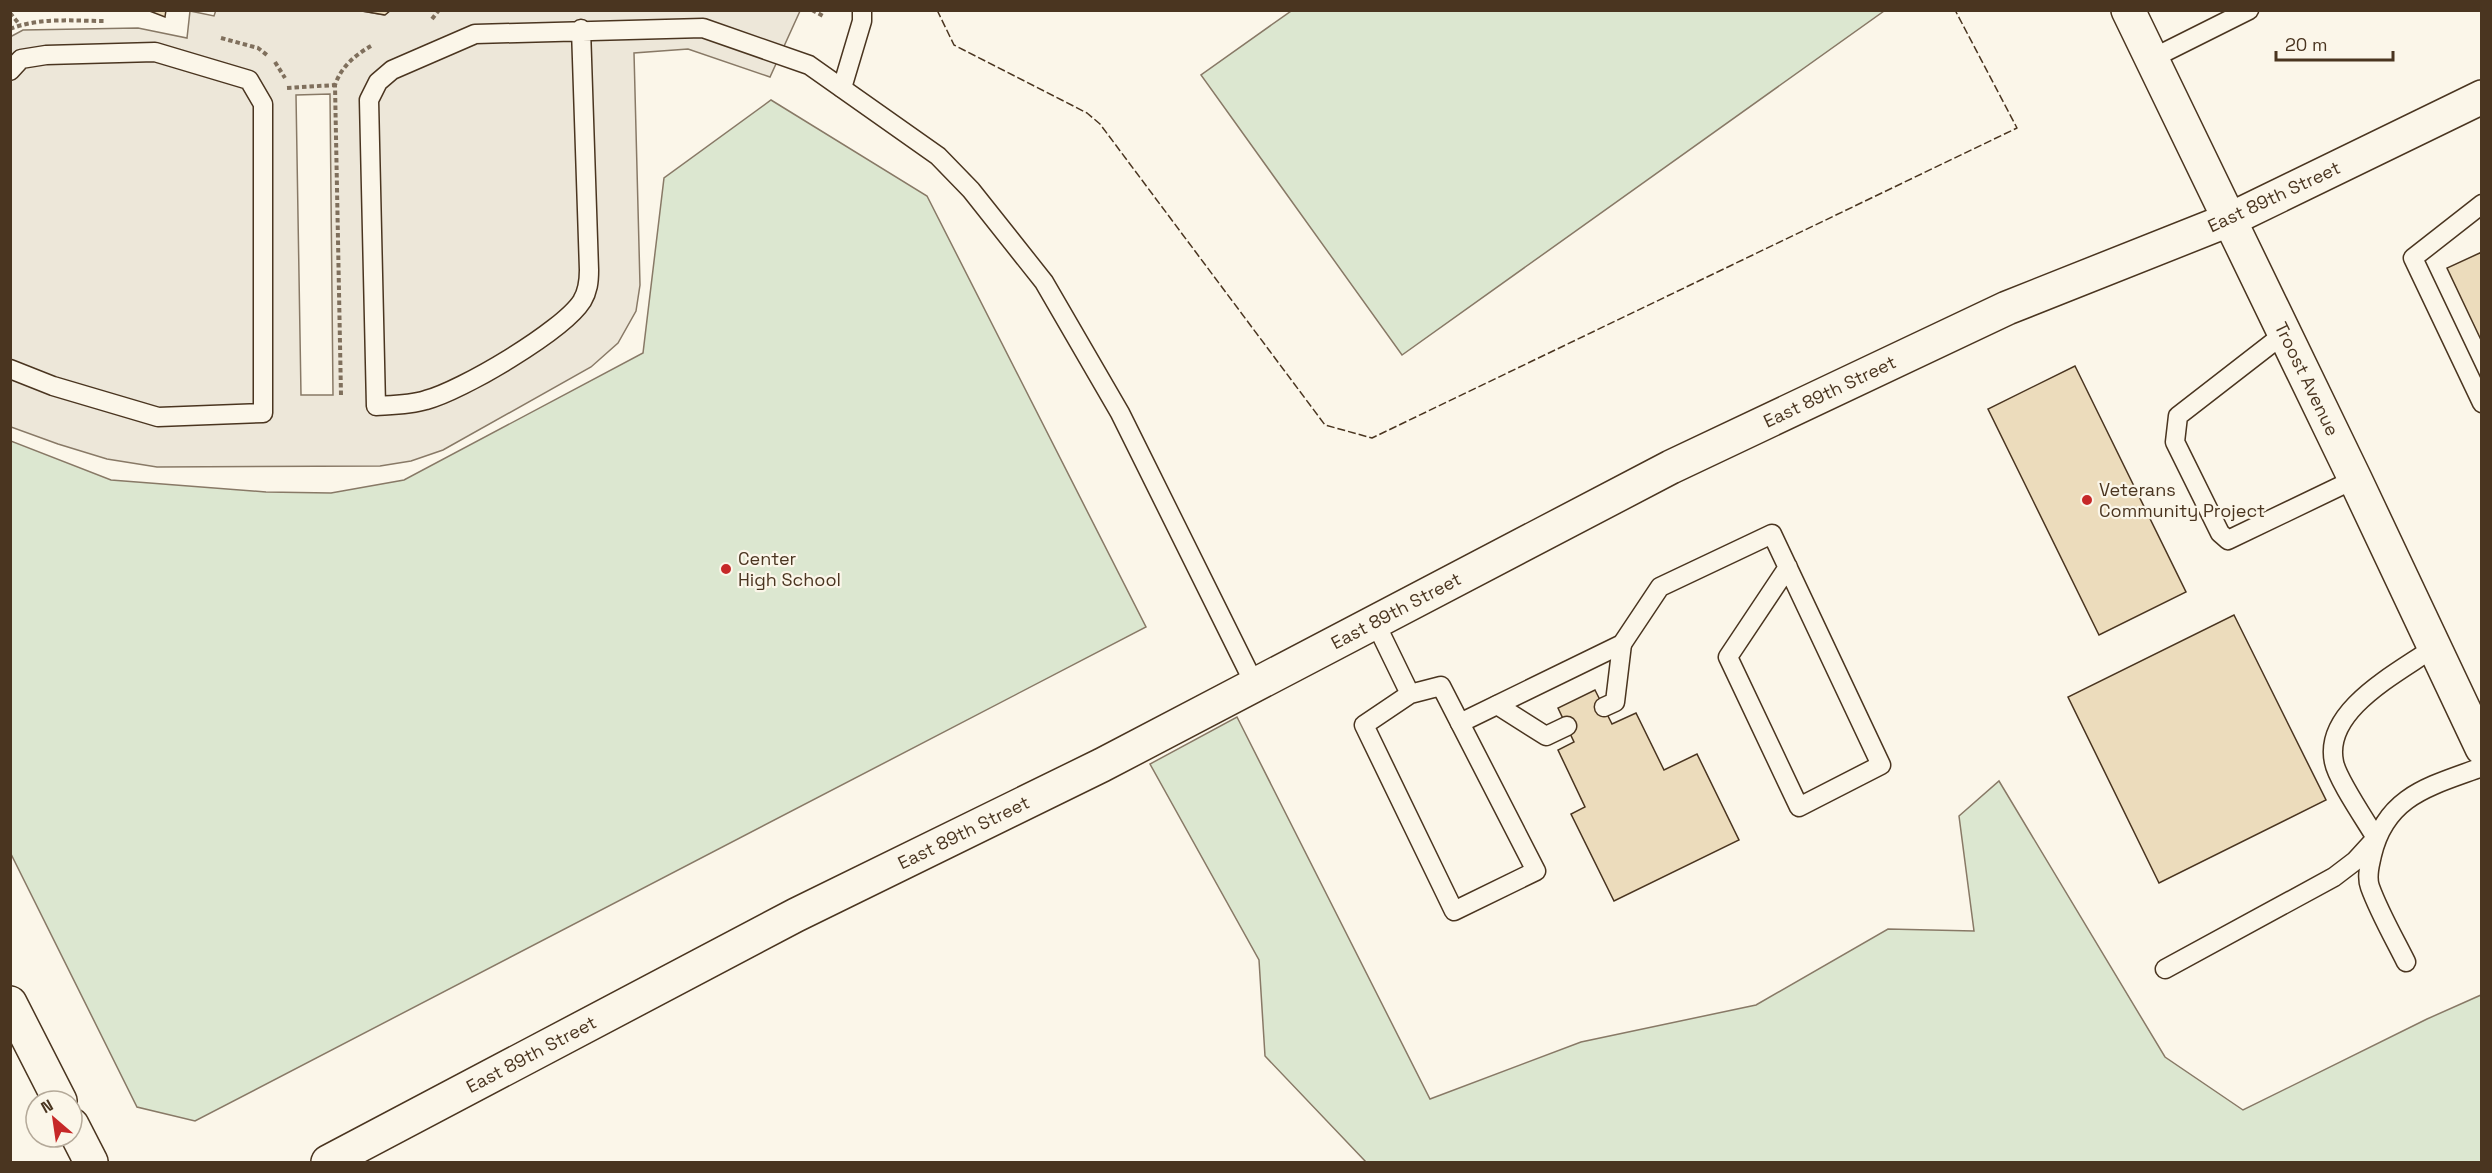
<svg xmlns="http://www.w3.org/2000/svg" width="2492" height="1173" font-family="'Space Grotesk',sans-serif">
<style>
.green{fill:#dce7d0;stroke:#887966;stroke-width:1.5}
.parking{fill:#ede7d9;stroke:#887966;stroke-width:1.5;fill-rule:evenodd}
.building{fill:#ecdcbc;stroke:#4a3520;stroke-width:1.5}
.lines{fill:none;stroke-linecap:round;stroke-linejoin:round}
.service-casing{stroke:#4a3520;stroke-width:21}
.minor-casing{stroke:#4a3520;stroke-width:36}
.tertiary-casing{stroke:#4a3520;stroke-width:36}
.secondary-casing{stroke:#4a3520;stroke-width:36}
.path{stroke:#7f6f5c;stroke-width:4;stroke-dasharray:4.5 3;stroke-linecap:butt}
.service{stroke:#fbf6e9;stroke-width:18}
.minor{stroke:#fbf6e9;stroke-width:33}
.tertiary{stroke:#fbf6e9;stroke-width:33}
.secondary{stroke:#fbf6e9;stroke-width:33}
.fence{stroke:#4a3520;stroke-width:1.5;stroke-dasharray:8 3;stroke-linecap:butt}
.poi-dot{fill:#c62828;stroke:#fbf6e9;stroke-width:2}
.labels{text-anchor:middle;stroke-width:4.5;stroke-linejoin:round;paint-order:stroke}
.street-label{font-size:18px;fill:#4a3520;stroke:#fbf6e9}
.poi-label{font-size:18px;fill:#4a3520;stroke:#fbf6e9;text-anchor:start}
</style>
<rect width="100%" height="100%" fill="#fbf6e9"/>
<g class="green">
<path d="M1291 11V10L1884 11 1402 355 1201 75Z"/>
<path d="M771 100 927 196 1146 627 195 1121 137 1107 11 854V441L111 480 266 492 331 493 404 480 643 353 664 178Z"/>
<path d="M1237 717 1430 1099 1581 1042 1756 1005 1888 929 1974 931 1959 816 1999 781 2165 1057 2243 1110 2427 1019 2481 995V1162H1366L1265 1056 1259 960 1150 764Z"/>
</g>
<path class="parking" d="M216 10H356L384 15 391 10 800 11 770 77 688 49 634 53 640 285 636 311 618 343 591 367 443 450 411 461 380 466 157 467 107 459 58 444 11 427 10 37 23 30 138 28 187 38 190 11 214 16ZM330 94 333 395H301L296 95Z"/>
<g class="building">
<path d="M147 10H166L165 17Z"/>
<path d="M356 10H391L385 15Z"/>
<path d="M2482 252V342L2447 268Z"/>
<path d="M2075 366 2186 592 2099 635 1988 409Z"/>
<path d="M2234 615 2326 800 2159 883 2068 697Z"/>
<path d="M1595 690 1612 724 1636 713 1664 770 1697 754 1739 840 1614 901 1571 814 1585 807 1558 750 1574 742 1558 708Z"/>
</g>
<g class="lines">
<g class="service-casing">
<g id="service">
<path d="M581 29 589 270C589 282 588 291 582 301 563 331 461 391 426 400 410 405 393 405 376 406L369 100 378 82 392 70 475 34 703 28 809 65 938 156 971 190 1044 282 1120 413 1255 685"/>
<path d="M2153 58 2249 10"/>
<path d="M10 71 21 59 46 55 155 52 249 80 263 104V413L158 417 53 386 10 369"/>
<path d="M842 88 862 21V10"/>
<path d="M2482 204 2413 258 2482 403"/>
<path d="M2285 333 2178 416 2175 442 2220 533 2228 540 2355 479"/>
<path d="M1375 622 1410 694 1364 725 1454 911 1536 871 1441 686 1410 694"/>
<path d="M1497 705 1546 736 1567 726"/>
<path d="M1604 707 1615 702 1622 644"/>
<path d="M1460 723 1622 644 1660 587 1772 534 1881 765 1799 807 1728 657 1788 567"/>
<path d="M2406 962C2394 938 2379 912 2370 887 2366 876 2370 865 2372 855 2386 795 2431 786 2482 767"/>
<path d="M2165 969 2334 877 2355 861 2376 838C2366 821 2337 779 2334 762 2323 710 2398 673 2433 648"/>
</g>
</g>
<g class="minor-casing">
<path id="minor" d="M2231 219 2482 97"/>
</g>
<g class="tertiary-casing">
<g id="tertiary">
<path id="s1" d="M328 1162 796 915 1102 765 1671 467 2007 308 2231 219"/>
</g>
</g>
<g class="secondary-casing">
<g id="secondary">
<path id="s2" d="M2128 10 2355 479 2482 748"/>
<path d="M10 1003 60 1101"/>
<path d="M72 1125 91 1162"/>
</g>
</g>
<g class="path">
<path d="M812 10 825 17"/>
<path d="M10 13 20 25"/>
<path d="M432 19 439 10"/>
<path d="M10 29C40 17 74 21 105 21"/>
<path d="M221 38 258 48 267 55"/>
<path d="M275 62 285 78"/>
<path d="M287 88 335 85"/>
<path d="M341 395 335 85C341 67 355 55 371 46"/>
</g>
<use href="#service" class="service"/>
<use href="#minor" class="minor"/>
<use href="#tertiary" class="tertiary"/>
<use href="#secondary" class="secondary"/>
<path class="fence" d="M937 10 954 45 1087 113 1100 124 1325 425 1372 438 2017 128 1955 10"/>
</g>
<g class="poi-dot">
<circle cx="2087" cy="500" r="6"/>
<circle cx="726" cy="569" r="6"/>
</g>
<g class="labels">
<g class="street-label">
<text transform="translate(2274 197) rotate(-25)" y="6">East 89th Street</text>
<text dy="6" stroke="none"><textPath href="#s2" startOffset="410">Troost Avenue</textPath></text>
<text dy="6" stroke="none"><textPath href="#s1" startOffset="1688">East 89th Street</textPath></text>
<text dy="6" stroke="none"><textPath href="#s1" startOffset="1202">East 89th Street</textPath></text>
<text dy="6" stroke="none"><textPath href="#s1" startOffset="716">East 89th Street</textPath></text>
<text dy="6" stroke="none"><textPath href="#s1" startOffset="230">East 89th Street</textPath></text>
</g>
<g class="poi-label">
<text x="2099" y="496">Veterans<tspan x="2099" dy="21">Community Project</tspan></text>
<text x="738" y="565">Center<tspan x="738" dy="21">High School</tspan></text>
</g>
</g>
<rect width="2492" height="1173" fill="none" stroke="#4a3520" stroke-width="24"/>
<g transform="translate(54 1119) rotate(331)"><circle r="28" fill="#fbf6e9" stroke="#b4a999" stroke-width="1.5"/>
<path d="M0-4.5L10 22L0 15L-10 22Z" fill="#c62828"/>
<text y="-9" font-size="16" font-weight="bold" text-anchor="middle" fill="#4a3520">N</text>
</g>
<path d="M2276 51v9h117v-9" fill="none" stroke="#4a3520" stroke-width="3"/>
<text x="2285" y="51" font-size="18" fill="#4a3520" stroke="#fbf6e9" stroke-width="4.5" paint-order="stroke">20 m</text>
</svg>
